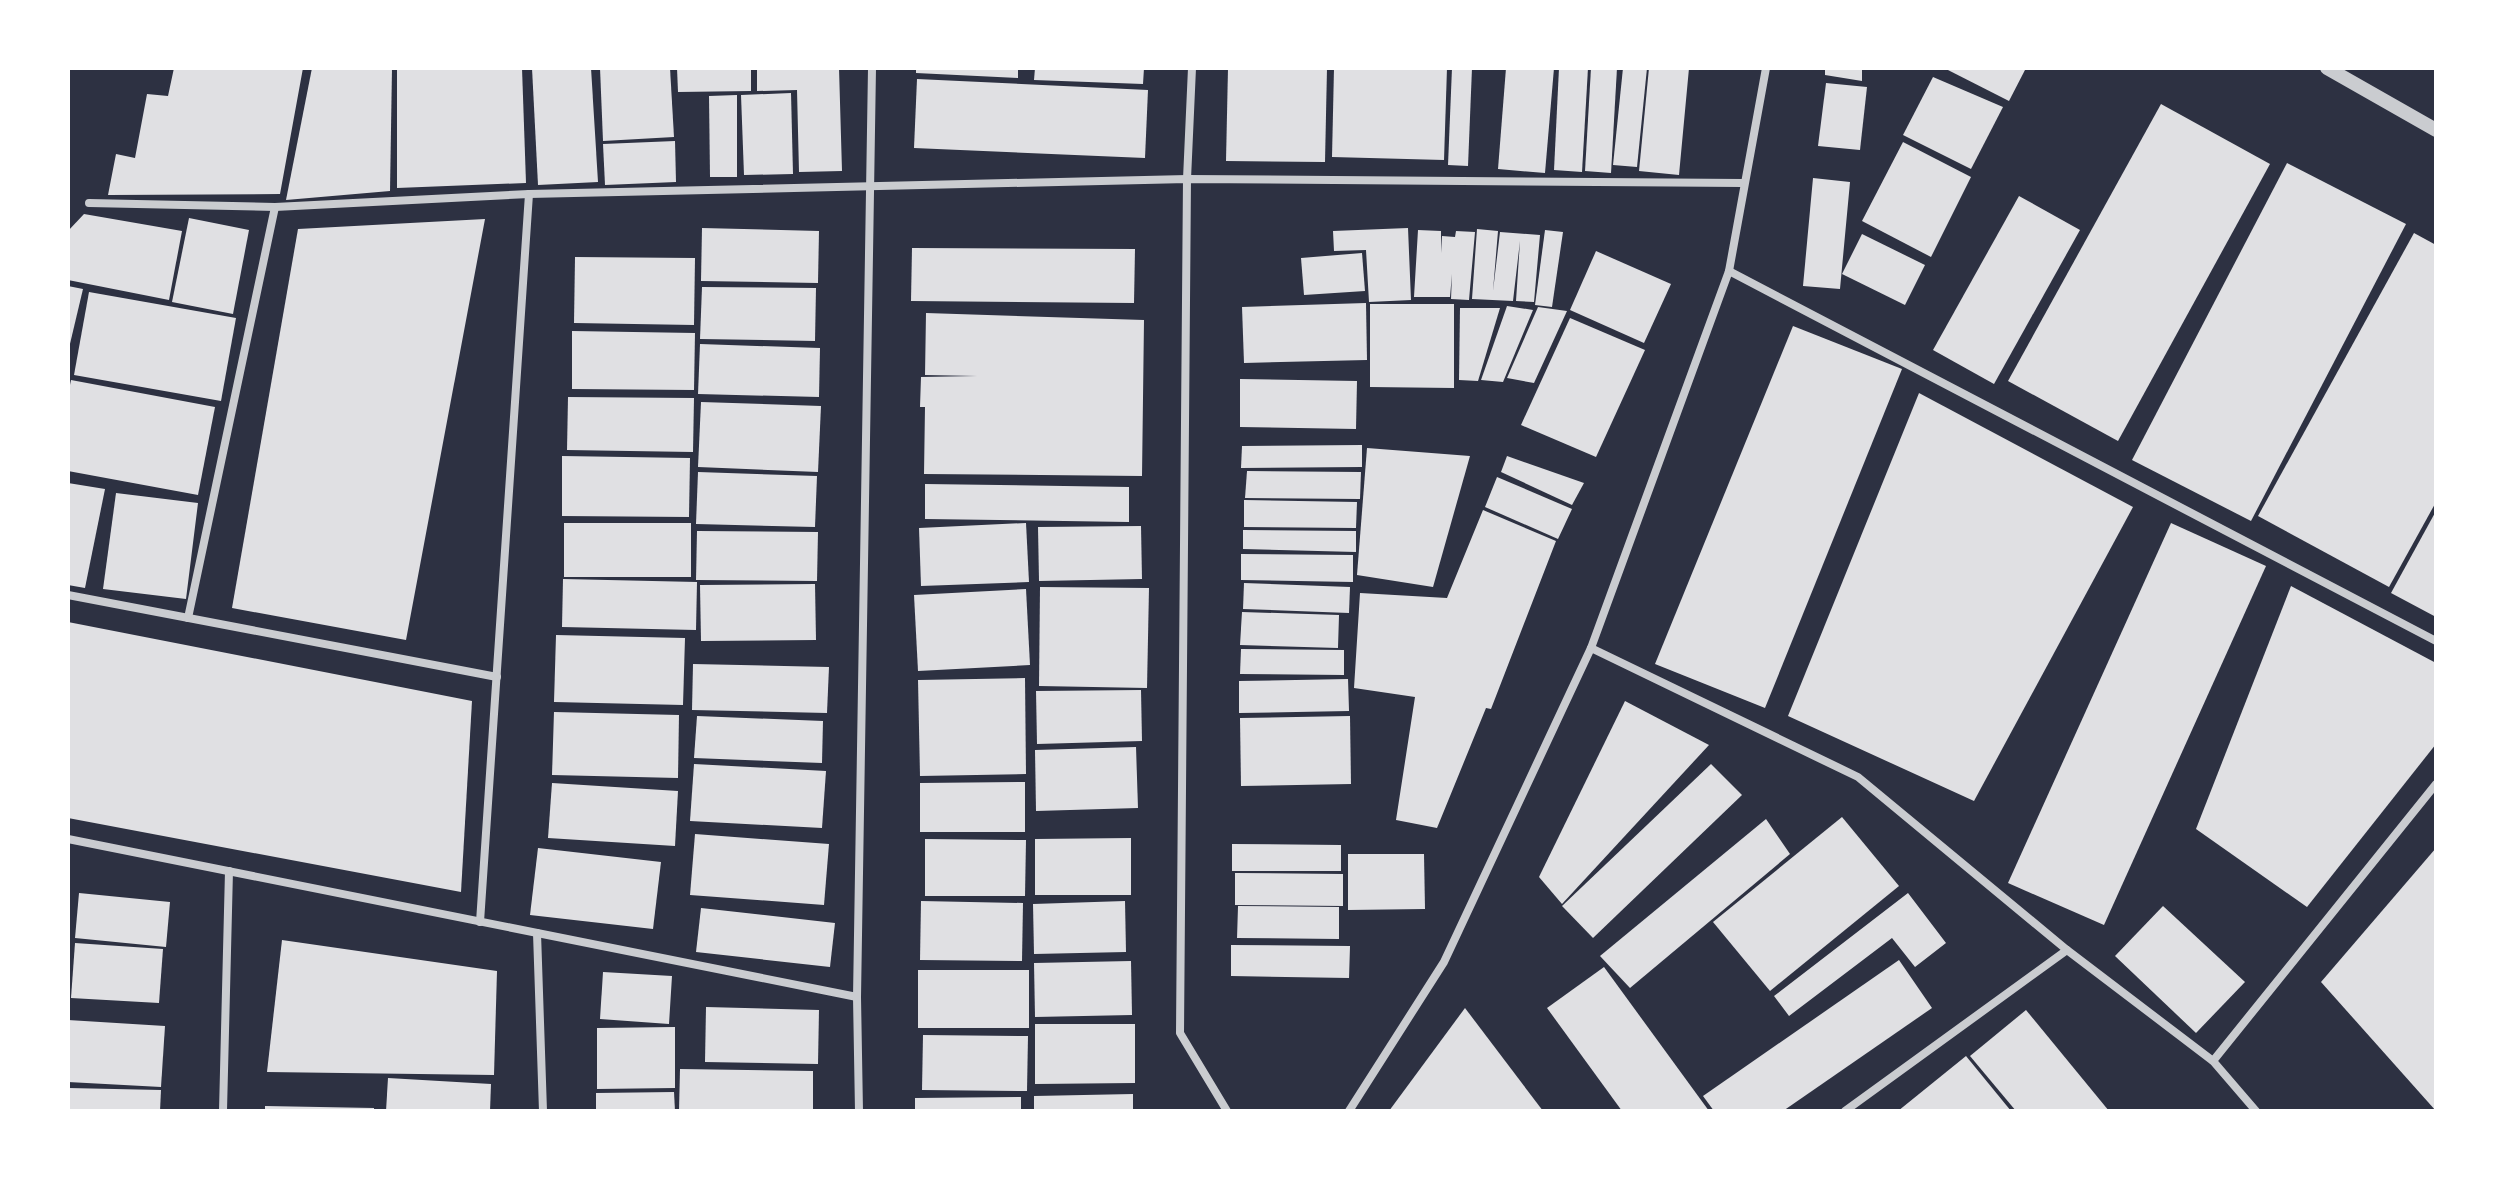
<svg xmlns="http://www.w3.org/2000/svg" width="2504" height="1179" font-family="Lora,serif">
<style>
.building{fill:#e0e0e3}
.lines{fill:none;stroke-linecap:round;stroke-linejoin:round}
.minor{stroke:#caccd0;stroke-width:8}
.tertiary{stroke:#caccd0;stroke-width:14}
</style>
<rect width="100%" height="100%" fill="#2d3142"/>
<g class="building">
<path d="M174 68H303L280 194 108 195 116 154 135 158 147 94 168 96Z"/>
<path d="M312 68H392L390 191 286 200Z"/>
<path d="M397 68H522L526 183 397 188Z"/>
<path d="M532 68H591L598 182 538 185Z"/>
<path d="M600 68H670L674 137 603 141Z"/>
<path d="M677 68H751V91L678 92Z"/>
<path d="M757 68H839L842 171 799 172 797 90 757 91Z"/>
<path d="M916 68H1018V78L916 73Z"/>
<path d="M1035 68H1144L1143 84 1034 80Z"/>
<path d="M1228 68H1327L1325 162 1226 161Z"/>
<path d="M1334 68H1447L1444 160 1332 157Z"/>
<path d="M1452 68H1472L1468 166 1448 165Z"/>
<path d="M1506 68H1554L1545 173 1498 169Z"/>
<path d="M1559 68H1588L1582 172 1554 170Z"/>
<path d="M1591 68H1617L1611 173 1585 171Z"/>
<path d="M1623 68H1647L1637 167 1613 165Z"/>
<path d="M1649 68H1689L1679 175 1639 171Z"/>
<path d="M1825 68H1862V81L1825 75Z"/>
<path d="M1944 68H2026L2009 101Z"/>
<path d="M1933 77 2003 107 1971 169 1903 135Z"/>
<path d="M917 79 1148 90 1145 158 914 148Z"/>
<path d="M1826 83 1867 87 1860 150 1818 146Z"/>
<path d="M791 93 793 174 744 175 741 95Z"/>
<path d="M737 95V177H710L709 96Z"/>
<path d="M2161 104 2270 164 2118 441 2008 381Z"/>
<path d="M675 141 676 182 605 185 603 144Z"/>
<path d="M1903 142 1971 177 1931 257 1862 221Z"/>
<path d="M2287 163 2406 224 2251 521 2132 460Z"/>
<path d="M1813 178 1850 182 1840 289 1803 286Z"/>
<path d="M2019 196 2080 230 1994 384 1933 350Z"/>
<path d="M84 214 182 231 169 300 68 280V231Z"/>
<path d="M189 218 249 230 233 314 172 302Z"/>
<path d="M485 219 406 640 232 608 298 229Z"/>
<path d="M702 228 819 231 818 283 701 281Z"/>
<path d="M1408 228 1411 300 1369 302 1366 250 1334 251 1333 231Z"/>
<path d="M1477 229 1498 231 1493 291 1500 232 1540 235 1534 302 1516 301 1520 241 1513 301 1472 299Z"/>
<path d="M1418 230 1441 231V253L1442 236 1455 237 1456 231 1475 232 1469 300 1451 299 1452 274 1450 297H1414Z"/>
<path d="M1545 230 1563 232 1552 307 1535 305Z"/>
<path d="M2414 233 2436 245V502L2389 587 2258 516Z"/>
<path d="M1862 234 1925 265 1905 305 1842 274Z"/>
<path d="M912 248 1135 249 1134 303 911 301Z"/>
<path d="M1596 251 1671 284 1644 343 1570 310Z"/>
<path d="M1362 253 1365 291 1304 295 1301 258Z"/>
<path d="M575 257 695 258 694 325 574 323Z"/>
<path d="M68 286 83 289 69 348H68Z"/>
<path d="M702 287 816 288 815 341 700 339Z"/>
<path d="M89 292 236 318 221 401 74 375Z"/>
<path d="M1366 303 1367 360 1244 363 1242 307Z"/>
<path d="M1370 304H1454V388L1370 387Z"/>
<path d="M1507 306 1533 310 1503 382 1481 380Z"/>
<path d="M1538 307 1567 311 1534 383 1507 378Z"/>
<path d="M1460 308H1500L1478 381 1459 380Z"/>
<path d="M926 313 1144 320 1142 476 924 474 925 407H920L921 377 977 376 925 375Z"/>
<path d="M1570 318 1645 350 1596 457 1521 425Z"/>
<path d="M1793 326 1902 369 1765 708 1655 664Z"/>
<path d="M572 331 695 333 694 390 572 389Z"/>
<path d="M700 344 820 348 819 397 698 394Z"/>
<path d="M1240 379 1357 381 1356 429 1240 427Z"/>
<path d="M71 380 215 407 198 495 68 471V395Z"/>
<path d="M1919 393 2133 507 1974 801 1788 716Z"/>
<path d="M568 397 694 398 693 452 567 450Z"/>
<path d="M701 402 821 406 818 472 698 467Z"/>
<path d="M1362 445V467L1241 468 1242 446Z"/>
<path d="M1367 448 1470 456 1433 587 1357 575Z"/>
<path d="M562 456 690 458 689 517 562 516Z"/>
<path d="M1507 456 1584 483 1572 505 1501 472Z"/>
<path d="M1247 471 1361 472 1360 499 1245 498Z"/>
<path d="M698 472 817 476 815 527 696 524Z"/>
<path d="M1497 477 1572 509 1558 539 1485 507Z"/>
<path d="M68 483 105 489 85 588 68 585Z"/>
<path d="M925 484 1129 487V522L925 519Z"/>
<path d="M116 493 198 503 186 599 103 589Z"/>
<path d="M1244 500 1357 502 1356 528 1244 527Z"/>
<path d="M1483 510 1556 541 1491 709 1486 708 1437 828 1396 820 1415 697 1354 688 1360 593 1447 598Z"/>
<path d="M2436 511V617L2391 593Z"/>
<rect x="564" y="523" width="127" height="54"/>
<path d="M1026 523 1029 582 921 586 919 528Z"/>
<path d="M2171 523 2266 566 2104 925 2008 883Z"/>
<path d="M1141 526 1142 579 1039 581 1038 527Z"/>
<path d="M1243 530 1356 531V552L1243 549Z"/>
<path d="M697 531 818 532 817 581 696 580Z"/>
<path d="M1241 554 1353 555V582L1241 580Z"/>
<path d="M563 579 697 582 696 630 562 627Z"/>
<path d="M1244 583 1350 587 1349 613 1243 609Z"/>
<path d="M815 584 816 640 701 641 700 585Z"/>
<path d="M2291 586 2436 663V744L2307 907 2196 829Z"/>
<path d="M1040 587 1149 588 1147 688 1039 686Z"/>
<path d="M1026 589 1030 665 918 671 914 595Z"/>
<path d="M1242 612 1339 615 1338 648 1240 645Z"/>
<path d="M68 622 472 701 461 892 68 818Z"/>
<path d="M556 635 685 638 683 705 554 702Z"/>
<path d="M1241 649 1344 650V675L1240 674Z"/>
<path d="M693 664 829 667 827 713 692 710Z"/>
<path d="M1025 678 1026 774 920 776 918 680Z"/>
<path d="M1348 679 1349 711 1239 713V681Z"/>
<path d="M1141 690 1142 741 1037 744 1036 691Z"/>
<path d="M1625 701 1709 745 1562 904 1539 877Z"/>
<path d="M554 712 679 715 678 778 552 775Z"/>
<path d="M697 716 823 721 822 763 694 758Z"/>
<path d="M1350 716 1351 784 1241 786 1240 718Z"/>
<path d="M1136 747 1138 808 1036 811 1035 750Z"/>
<path d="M694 764 826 771 822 828 690 821Z"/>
<path d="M1711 764 1742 795 1593 938 1562 906Z"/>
<path d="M1025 782V832H920V783Z"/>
<path d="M552 783 678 791 675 846 548 838Z"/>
<path d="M1842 817 1899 886 1770 991 1713 922Z"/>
<path d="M1766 819 1790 854 1630 988 1600 956Z"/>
<path d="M695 834 829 844 824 905 690 895Z"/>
<path d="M1131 838V895H1035V839Z"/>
<path d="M925 839 1026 840 1025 896H925Z"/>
<path d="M1232 844 1341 845V871H1232Z"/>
<path d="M538 848 661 862 653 929 530 915Z"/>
<path d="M2436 848V1111L2321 982Z"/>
<path d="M1348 854H1424L1425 909 1348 910Z"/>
<path d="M1235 873 1343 874V906L1235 905Z"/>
<path d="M79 893 170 902 166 947 75 938Z"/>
<path d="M1908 893 1946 943 1915 967 1892 938 1789 1016 1774 996Z"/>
<path d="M921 901 1023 903 1022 961 920 960Z"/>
<path d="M1125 901 1126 952 1034 954 1033 904Z"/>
<path d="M1238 906 1339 907V939L1237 938Z"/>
<path d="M2163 906 2245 982 2196 1033 2115 956Z"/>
<path d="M701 908 835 923 830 967 696 952Z"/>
<path d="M282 940 497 971 494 1075 267 1072Z"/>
<path d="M75 943 163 949 159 1003 71 998Z"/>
<path d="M1231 945 1350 946 1349 978 1231 976Z"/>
<path d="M1899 960 1932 1008 1783 1111H1714L1703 1096Z"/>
<path d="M1131 961 1132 1015 1035 1017 1034 963Z"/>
<path d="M1604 967 1709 1111H1622L1547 1008Z"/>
<rect x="918" y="970" width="111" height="58"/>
<path d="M603 972 672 976 669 1024 600 1019Z"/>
<path d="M706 1007 819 1010 818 1064 705 1062Z"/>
<path d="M1465 1008 1543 1111H1389Z"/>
<path d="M2026 1010 2109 1111H2016L1970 1056Z"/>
<path d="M68 1020 165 1026 161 1087 68 1082Z"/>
<path d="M1035 1024H1135V1083L1035 1084Z"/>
<path d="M675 1027V1088L597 1089V1028Z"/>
<path d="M923 1035 1028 1036 1027 1091 922 1090Z"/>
<path d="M1966 1056 2011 1111H1898Z"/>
<path d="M680 1069 813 1071V1111H679Z"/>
<path d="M388 1078 491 1084 490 1111H386Z"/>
<path d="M68 1088 161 1090 160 1111H68Z"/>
<path d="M674 1092 675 1111H596V1093Z"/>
<path d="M1133 1094V1111H1034V1096Z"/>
<path d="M1021 1097V1111H915V1098Z"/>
<path d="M265 1106 374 1108V1111H265Z"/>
</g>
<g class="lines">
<g class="minor">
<path d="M1192 68 1187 179 1180 1033 1227 1111"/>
<path d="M89 203 275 207 529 194 1187 179 1743 183"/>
<path d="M1729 271 2436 641"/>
<path d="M68 595 497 677"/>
<path d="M188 618 275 207"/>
<path d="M1591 648 1858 777 2067 950 2213 1061 2256 1111"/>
<path d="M68 839 857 997"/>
<path d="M480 922 529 194"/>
<path d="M537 933 543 1111"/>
<path d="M2213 1061 2436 784"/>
<path d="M223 1111 229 871"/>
<path d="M859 1111 857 997 872 68"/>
<path d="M1349 1111 1444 962 1591 648 1729 271 1766 68"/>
<path d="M1845 1111 2067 950"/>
</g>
<path class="tertiary" d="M2327 68 2436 130"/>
</g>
<rect width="2504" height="1179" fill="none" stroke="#ffffff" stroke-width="140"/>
</svg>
